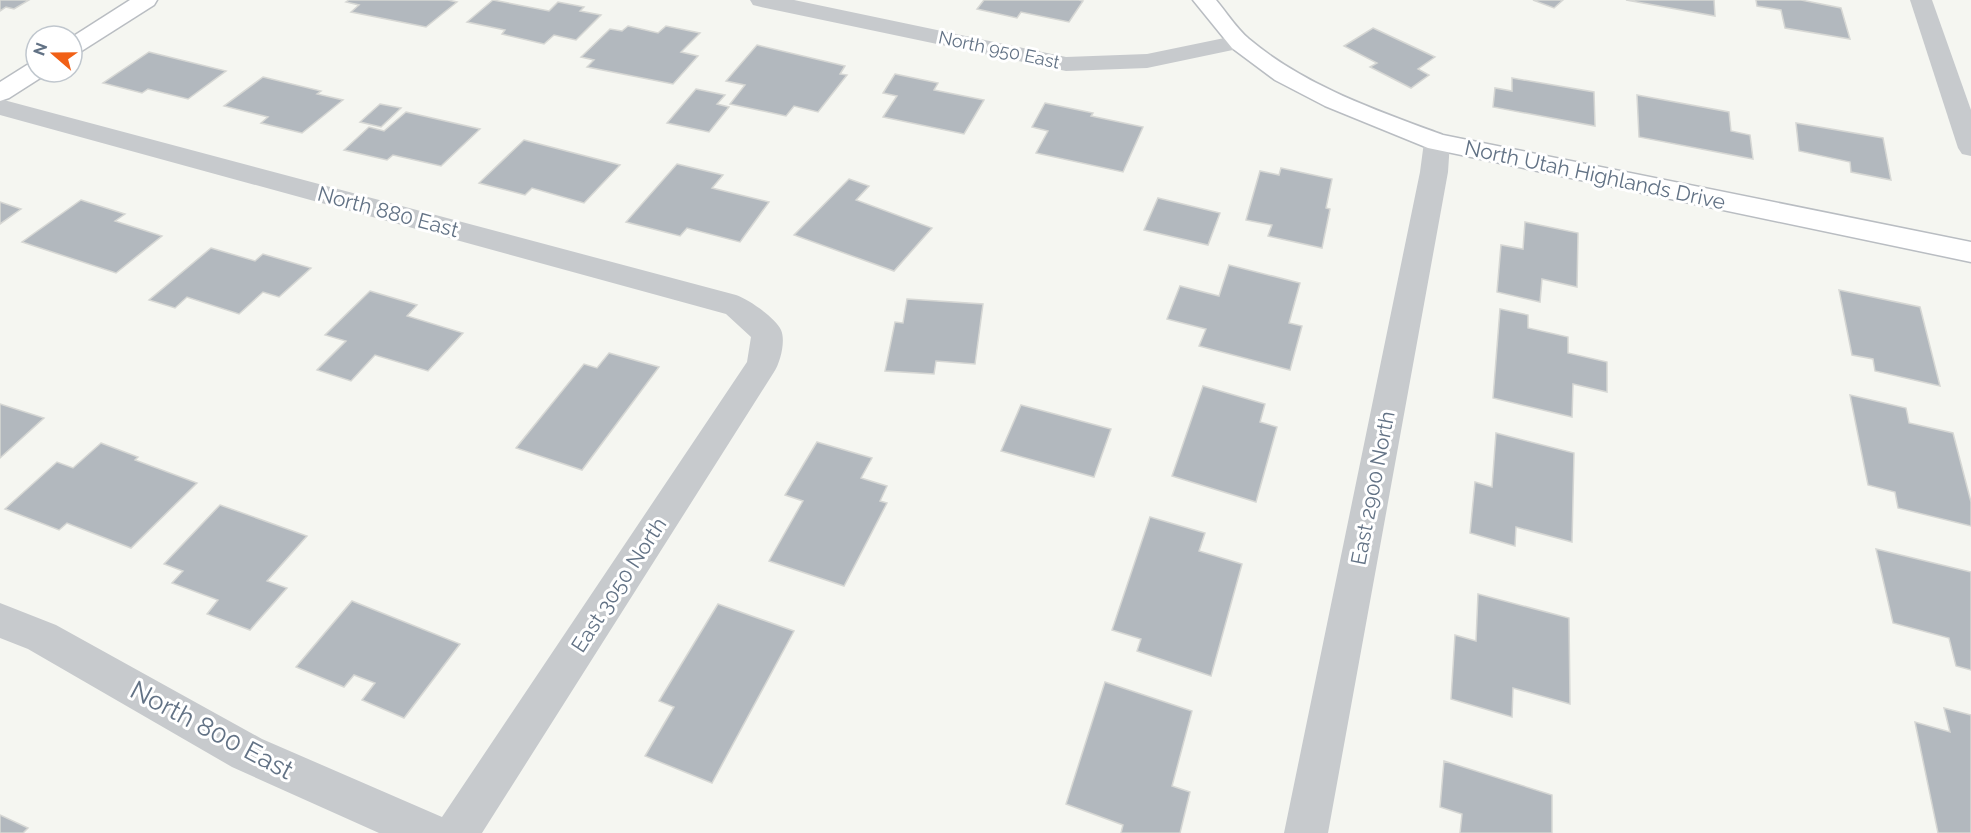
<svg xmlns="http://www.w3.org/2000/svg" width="1971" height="833" font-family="Raleway,sans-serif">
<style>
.building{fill:#b2b8be;stroke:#d6d7d4;stroke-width:1.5}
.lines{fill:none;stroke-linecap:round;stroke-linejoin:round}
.secondary-casing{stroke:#b9bdc2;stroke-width:3}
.street{fill:#c7cacd;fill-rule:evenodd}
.secondary{fill:#fff;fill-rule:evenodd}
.labels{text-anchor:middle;stroke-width:6;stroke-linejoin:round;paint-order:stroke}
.far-street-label{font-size:18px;fill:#627285;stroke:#fff}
.street-label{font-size:21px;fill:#627285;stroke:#fff}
.near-street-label{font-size:26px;fill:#627285;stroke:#fff}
</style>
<rect width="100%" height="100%" fill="#f5f6f1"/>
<g class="building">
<path d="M0 0H29L14 9 6 7 0 11Z"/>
<path d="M349 0H448L457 2 426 27 351 12 359 5 346 2Z"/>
<path d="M493 0 549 11 558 2 584 7 580 11 601 15 576 40 554 35 544 44 502 34 505 30 467 22Z"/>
<path d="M984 0H1079L1083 1 1069 22 1021 12 1017 18 977 9Z"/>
<path d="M1533 0H1563L1554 8Z"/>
<path d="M1714 0 1715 16 1626 0Z"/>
<path d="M1756 0H1801L1841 8 1850 39 1785 28 1781 10 1757 6Z"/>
<path d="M628 26 658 33 666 26 700 33 681 52 698 56 673 84 587 67 594 60 581 57 610 29 622 31Z"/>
<path d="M1373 28 1435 57 1418 69 1429 75 1411 88 1370 67 1377 63 1344 46Z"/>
<path d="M757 45 845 66 840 74 847 75 818 112 794 106 786 116 730 104 745 85 726 81Z"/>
<path d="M149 52 226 71 188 99 148 89 142 93 103 83Z"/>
<path d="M895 74 938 83 934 90 984 100 964 134 883 117 897 96 883 93Z"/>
<path d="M263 77 321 91 317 94 343 100 302 133 261 123 268 117 224 106Z"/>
<path d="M1512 78 1594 92 1595 126 1493 107 1495 88 1512 91Z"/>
<path d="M696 89 725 95 717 104 729 107 709 132 667 123Z"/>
<path d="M1637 95 1729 112 1731 131 1750 135 1753 159 1639 137Z"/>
<path d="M1045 103 1093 113 1091 116 1143 127 1123 172 1036 153 1048 131 1032 127Z"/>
<path d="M380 104 401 108 381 127 360 122Z"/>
<path d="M406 112 480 129 441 166 393 155 387 160 344 150 369 127 384 131Z"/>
<path d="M1796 123 1883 138 1891 180 1851 172 1850 162 1799 151Z"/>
<path d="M524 140 620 165 584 203 532 188 525 195 479 183Z"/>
<path d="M677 164 723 175 712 188 769 202 740 242 687 228 680 236 626 222Z"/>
<path d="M1281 168 1332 179 1326 208 1330 209 1322 248 1268 236 1272 225 1246 220 1260 171 1279 175Z"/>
<path d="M849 179 869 186 856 200 932 228 894 271 794 235Z"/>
<path d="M1158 198 1220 213 1208 245 1144 230Z"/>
<path d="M81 200 125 214 115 221 162 236 116 273 22 242Z"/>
<path d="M0 202 21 209 0 224Z"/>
<path d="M1525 222 1578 233 1577 287 1542 279 1540 302 1497 292 1501 245 1523 249Z"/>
<path d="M211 248 255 261 263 254 311 268 279 297 263 292 239 314 187 297 175 308 149 300Z"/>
<path d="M1229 265 1300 283 1289 323 1302 326 1290 370 1199 346 1206 329 1167 319 1180 286 1219 296Z"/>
<path d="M1839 290 1920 307 1940 386 1875 371 1873 359 1852 355Z"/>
<path d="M370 291 417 305 407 316 463 333 428 371 375 355 351 381 317 370 346 341 325 335Z"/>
<path d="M907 299 983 304 975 364 936 361 934 374 885 371 895 322 903 323Z"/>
<path d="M1500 309 1528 315V328L1568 337V353L1607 362V392L1573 384 1572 417 1493 398Z"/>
<path d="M609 353 659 367 582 470 516 448 584 364 597 368Z"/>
<path d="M1203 386 1265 404 1260 422 1277 427 1256 502 1172 476Z"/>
<path d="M1850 395 1906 408 1909 423 1953 433 1971 502V526L1898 508 1895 492 1868 485Z"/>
<path d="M0 404 44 418 0 458Z"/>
<path d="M1021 405 1111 429 1094 477 1001 451Z"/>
<path d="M1496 433 1574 453 1572 542 1516 527 1515 546 1470 533 1475 482 1492 487Z"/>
<path d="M817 442 872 458 861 478 887 486 880 501 887 503 844 586 769 561 803 501 785 495Z"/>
<path d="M101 443 138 457 135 460 197 483 131 548 67 523 59 530 5 509 57 462 73 468Z"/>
<path d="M220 505 307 536 267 581 287 588 250 630 207 614 218 600 172 583 183 571 164 564Z"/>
<path d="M1150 517 1205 533 1199 551 1242 564 1211 676 1137 651 1141 639 1112 630Z"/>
<path d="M1876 549 1971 572V670L1956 666 1949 638 1893 623Z"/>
<path d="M1478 594 1569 618 1570 704 1513 688 1512 717 1451 699 1455 635 1476 641Z"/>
<path d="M352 601 460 644 404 718 362 700 375 683 354 675 344 687 296 667Z"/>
<path d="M718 604 794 631 712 783 645 756 674 707 659 701Z"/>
<path d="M1105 682 1192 711 1172 786 1190 792 1180 833H1121L1123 825 1066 804Z"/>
<path d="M1944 708 1971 715V833H1938L1915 722 1950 732Z"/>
<path d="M1444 761 1552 795V833H1460L1462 814 1440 807Z"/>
<path d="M0 815 28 828 23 833H0Z"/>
</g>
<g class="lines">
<g class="secondary-casing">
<g id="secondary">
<path d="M130 0H157L154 5 80 52 72 54V37Z"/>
<path d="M1193 0H1216C1227 13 1236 28 1249 39 1305 86 1376 110 1443 135L1971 242V262L1428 148 1325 106 1275 80 1232 48Z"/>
<path d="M36 63V72H47L45 75 9 98 0 101V82L27 65Z"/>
</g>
</g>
<g class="street">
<path d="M750 0H794L1066 57 1147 54 1239 35 1247 37 1251 42 1247 47 1147 68 1066 71 761 7 753 5Z"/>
<path d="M1910 0H1932L1971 110V156L1962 154 1958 148Z"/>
<path d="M0 99 736 295C748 299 776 318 781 330 786 341 780 363 774 372L482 833H379L232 767 28 649 0 638V603L56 625 262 739 442 817 747 362 751 337 726 314 0 115Z"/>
<path d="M1437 134 1446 136 1450 142 1448 172 1328 833H1284L1420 172 1424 142 1428 136Z"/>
</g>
<use href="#secondary" class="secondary"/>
</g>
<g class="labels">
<g class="far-street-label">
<text transform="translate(999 50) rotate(12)" y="6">North 950 East</text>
</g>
<g class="street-label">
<text transform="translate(1595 175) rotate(12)" y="7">North Utah Highlands Drive</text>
<text transform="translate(388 212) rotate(15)" y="7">North 880 East</text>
<text transform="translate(1373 488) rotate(-79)" y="7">East 2900 North</text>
<text transform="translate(619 585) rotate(-57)" y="7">East 3050 North</text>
</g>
<g class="near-street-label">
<text transform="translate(212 730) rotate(28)" y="9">North 800 East</text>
</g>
</g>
<g transform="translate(54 54) rotate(290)"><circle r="28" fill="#ffffff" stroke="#c0c7ce" stroke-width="1.5"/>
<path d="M0-4.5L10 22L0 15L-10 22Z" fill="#f16016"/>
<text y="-9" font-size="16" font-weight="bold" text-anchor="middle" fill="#627285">N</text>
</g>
</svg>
